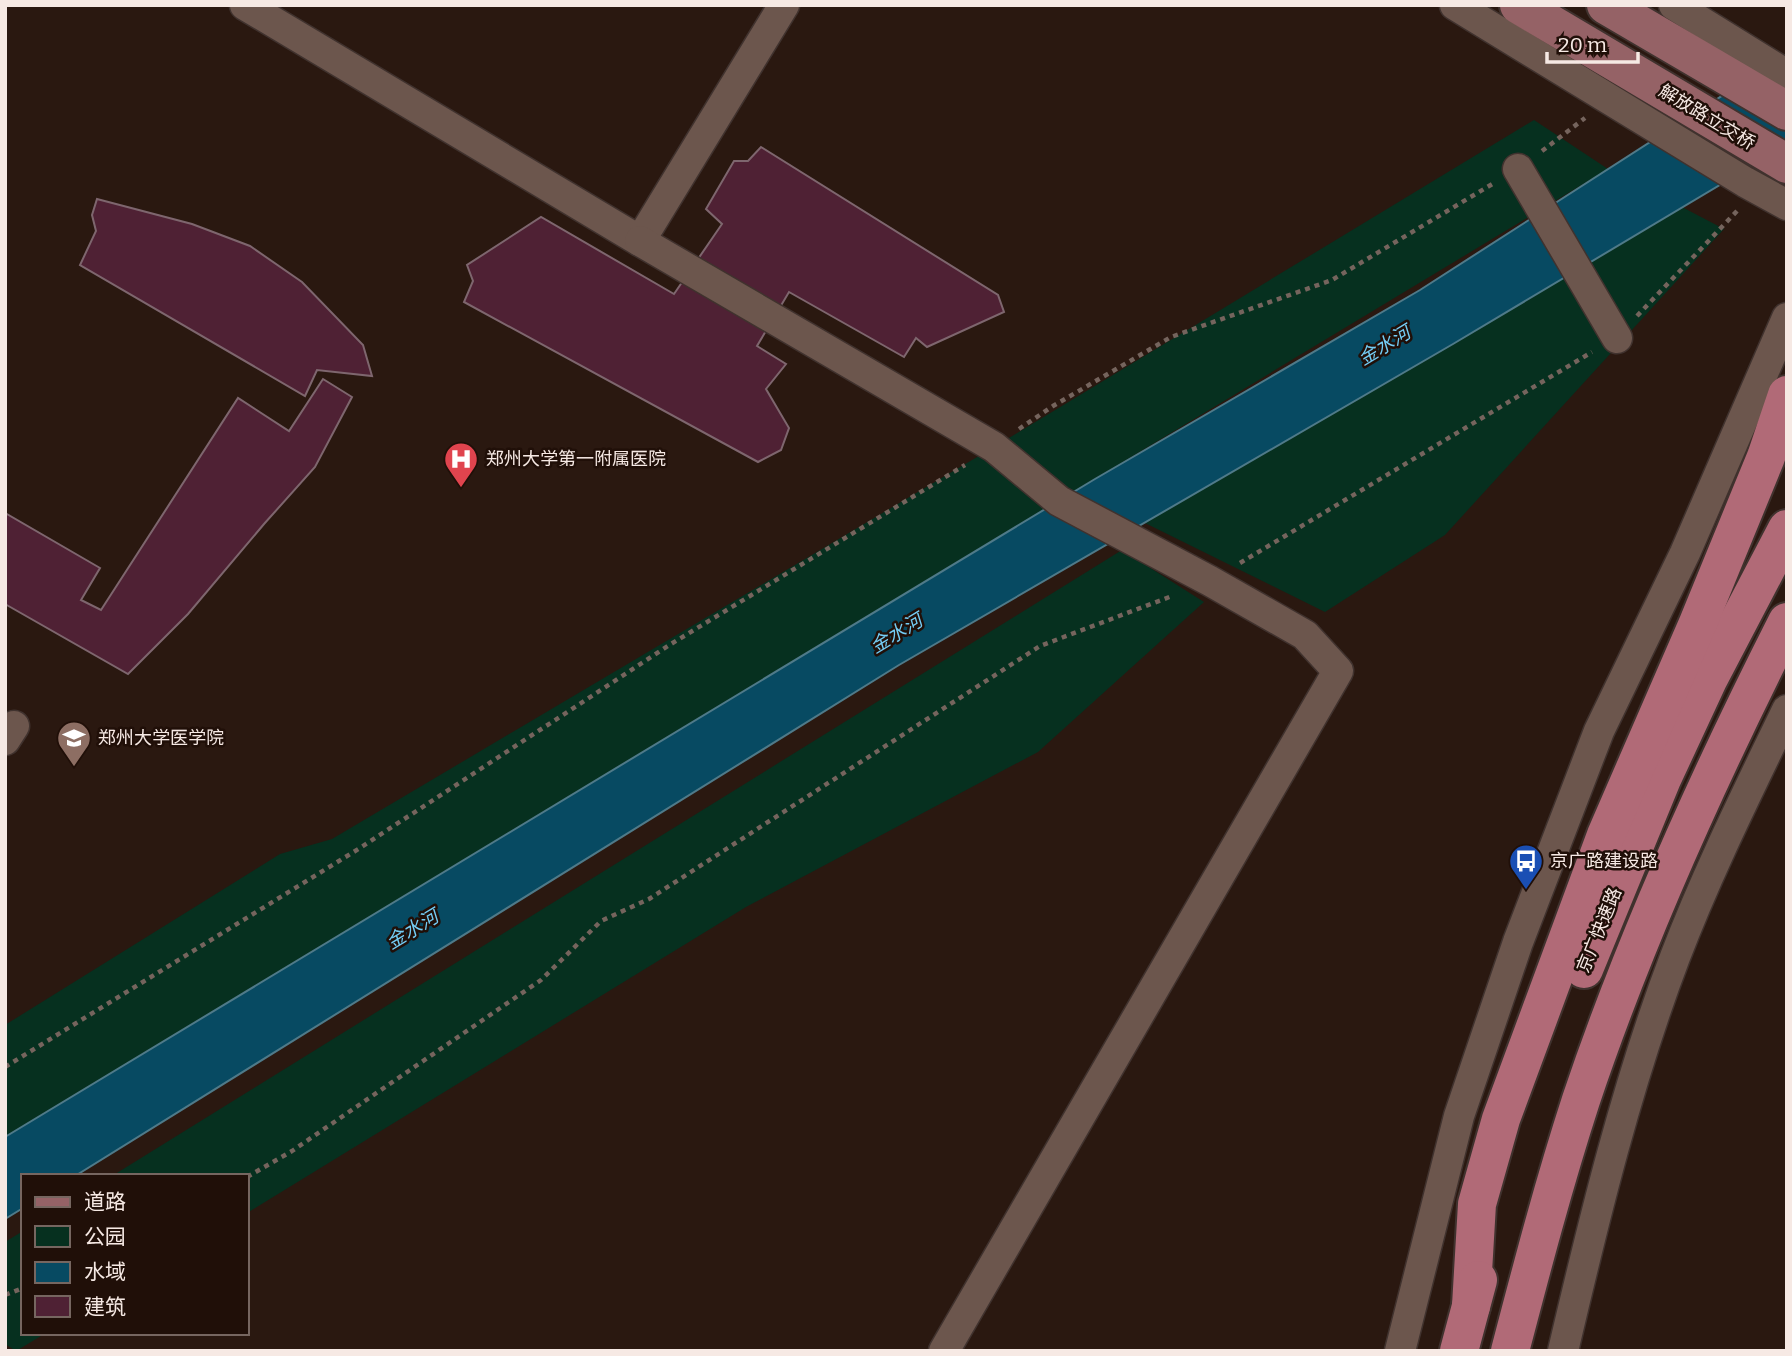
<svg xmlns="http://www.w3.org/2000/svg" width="1792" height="1356" font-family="Bitter,'Noto Sans SC',serif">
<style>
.green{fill:#06301f}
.water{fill:#074a62;stroke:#4f7a89;stroke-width:2}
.building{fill:#4f2134;stroke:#7e666e;stroke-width:2}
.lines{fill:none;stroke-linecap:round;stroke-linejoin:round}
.minor-casing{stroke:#40322e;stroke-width:33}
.major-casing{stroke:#40322e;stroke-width:42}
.highway-casing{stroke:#40322e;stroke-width:42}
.path{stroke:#75645d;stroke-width:4.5;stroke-dasharray:5 5;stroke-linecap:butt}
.minor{stroke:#6c564d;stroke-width:30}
.major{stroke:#956266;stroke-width:38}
.highway{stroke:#b16a77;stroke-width:38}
.labels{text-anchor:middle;stroke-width:5;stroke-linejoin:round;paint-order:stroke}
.street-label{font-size:18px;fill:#f6e9e4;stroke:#200f08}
.poi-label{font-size:18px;fill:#f6e9e4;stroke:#200f08;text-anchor:start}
.water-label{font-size:19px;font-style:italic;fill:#74cdf5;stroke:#200f08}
</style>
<rect width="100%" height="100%" fill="#2a1810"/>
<g class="green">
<path d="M1534 120 1608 169 5 1137V1025L280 854 332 839 994 447Z"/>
<path d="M1682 207 1724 229 1445 535 1325 612 1145 523Z"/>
<path d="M1122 550 1204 602 1038 752 746 907 247 1213V1176H112Z"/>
<path d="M23 1231V1333H46L16 1351 5 1344V1242Z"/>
</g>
<path class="water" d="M1787 54V145L1453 344 899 665 75 1176H23V1208L5 1219V1137L1095 479 1420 290Z"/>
<g class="building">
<path d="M761 147 998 295 1004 312 927 347 916 338 904 357 789 292 757 346 786 364 766 389 789 428 781 450 758 462 464 302 473 281 467 265 541 217 674 294 722 224 706 209 734 161H748Z"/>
<path d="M97 199 192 224 250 246 302 282 363 345 372 376 317 370 305 396 80 265 96 231 92 215Z"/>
<path d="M323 379 352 397 315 467 264 524 188 614 128 674 5 604V513L100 568 81 600 101 610 238 398 289 431Z"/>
</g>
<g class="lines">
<g class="minor-casing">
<g id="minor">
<path d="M245 5 640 241 784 5"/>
<path d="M1455 5 1745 182 1787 205"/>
<path d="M1674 5 1787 75"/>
<path d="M1518 169 1617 338"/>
<path d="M640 241 994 447 1059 501 1210 581 1305 635 1338 671 944 1351"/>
<path d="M5 740 14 726"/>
<path d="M1400 1351 1459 1116 1518 942 1599 731 1685 553 1787 318"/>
<path d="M1563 1351C1594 1219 1627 1083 1675 957 1707 873 1748 791 1787 710"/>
</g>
</g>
<g class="major-casing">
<g id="major">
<path d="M1519 5 1787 164"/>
<path d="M1606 5 1787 111"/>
</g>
</g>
<g class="highway-casing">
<g id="highway">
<path d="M1584 969 1662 779 1708 680 1787 529"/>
<path d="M1471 1306 1477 1204 1501 1119 1606 835 1698 623 1766 457 1787 395"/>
<path d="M1459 1351 1478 1280"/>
<path d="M1510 1351C1532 1267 1554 1183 1581 1100 1636 936 1709 776 1787 622"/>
</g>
</g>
<g class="path">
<path d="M1542 151 1585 118"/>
<path d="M1637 316 1737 211"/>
<path d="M1019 429 1053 406 1171 337 1332 280 1494 183"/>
<path d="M1240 563 1592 352"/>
<path d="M5 1067 360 848 671 644 965 465"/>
<path d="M247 1177 292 1151 541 980 601 921 649 899 1040 646 1172 596"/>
<path d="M5 1295 23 1288"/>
</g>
<use href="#minor" class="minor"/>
<use href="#major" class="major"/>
<use href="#highway" class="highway"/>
</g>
<defs>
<g id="hospital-pin" transform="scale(1.75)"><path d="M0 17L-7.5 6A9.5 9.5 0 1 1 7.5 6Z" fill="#e0444e" stroke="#200f08"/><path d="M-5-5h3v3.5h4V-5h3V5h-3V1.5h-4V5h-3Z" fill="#fff"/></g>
<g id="university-pin" transform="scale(1.75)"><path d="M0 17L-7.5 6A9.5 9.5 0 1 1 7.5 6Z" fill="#8d6e63" stroke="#200f08"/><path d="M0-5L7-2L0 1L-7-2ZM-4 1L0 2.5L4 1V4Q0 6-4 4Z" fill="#fff"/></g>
<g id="bus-pin" transform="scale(1.75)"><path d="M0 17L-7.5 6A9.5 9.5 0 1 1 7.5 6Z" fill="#1a4fb4" stroke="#200f08"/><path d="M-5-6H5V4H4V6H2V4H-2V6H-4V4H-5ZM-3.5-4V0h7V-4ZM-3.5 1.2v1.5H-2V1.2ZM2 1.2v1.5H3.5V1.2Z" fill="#fff"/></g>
</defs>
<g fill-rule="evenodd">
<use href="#hospital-pin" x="461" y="459"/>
<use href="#university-pin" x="74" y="738"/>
<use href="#bus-pin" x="1526" y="861"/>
</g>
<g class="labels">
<g class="street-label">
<text transform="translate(1707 117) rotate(31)" y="6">解放路立交桥</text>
<text transform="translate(1599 930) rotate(-68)" y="6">京广快速路</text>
</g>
<g class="poi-label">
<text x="486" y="465">郑州大学第一附属医院</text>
<text x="98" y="744">郑州大学医学院</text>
<text x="1550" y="867">京广路建设路</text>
</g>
<g class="water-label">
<text transform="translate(1384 345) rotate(-31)" y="7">金水河</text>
<text transform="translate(896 633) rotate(-31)" y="7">金水河</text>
<text transform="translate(412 929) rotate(-31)" y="7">金水河</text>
</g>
</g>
<rect width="1792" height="1356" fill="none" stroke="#f6e9e4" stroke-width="14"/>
<rect x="21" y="1174" width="228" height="161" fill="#200f08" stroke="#766660" stroke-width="2"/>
<rect x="35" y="1197" width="35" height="10" fill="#956266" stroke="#766660" stroke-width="2"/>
<text x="84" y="1209" font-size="21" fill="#f6e9e4">道路</text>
<rect x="35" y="1226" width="35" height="21" fill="#06301f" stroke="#766660" stroke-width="2"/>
<text x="84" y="1244" font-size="21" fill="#f6e9e4">公园</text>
<rect x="35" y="1262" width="35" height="21" fill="#074a62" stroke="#766660" stroke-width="2"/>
<text x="84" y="1279" font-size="21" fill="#f6e9e4">水域</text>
<rect x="35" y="1296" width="35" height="21" fill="#4f2134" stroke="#766660" stroke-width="2"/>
<text x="84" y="1314" font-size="21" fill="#f6e9e4">建筑</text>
<path d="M1547 52v10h91v-10" fill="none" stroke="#f6e9e4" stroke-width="3.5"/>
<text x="1558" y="52" font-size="21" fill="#f6e9e4" stroke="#200f08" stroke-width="5" paint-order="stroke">20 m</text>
</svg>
